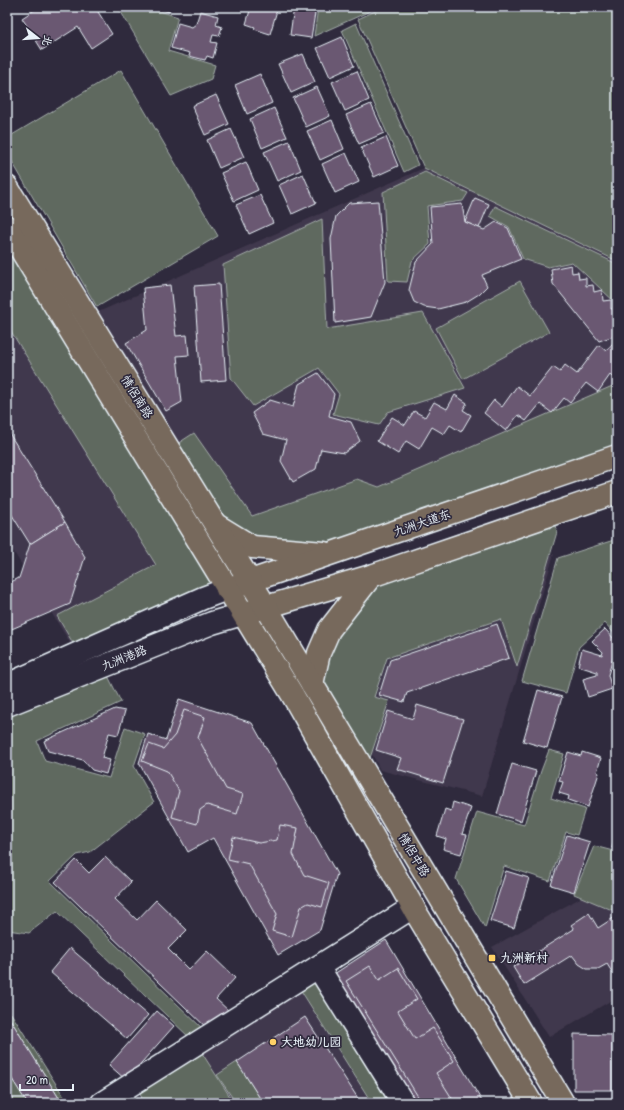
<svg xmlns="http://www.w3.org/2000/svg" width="624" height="1110" font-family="'Patrick Hand','LXGW WenKai TC',sans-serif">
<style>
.built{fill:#41384d}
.green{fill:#5f695e;stroke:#a4adab}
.building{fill:#6b5972;stroke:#e8f1f8}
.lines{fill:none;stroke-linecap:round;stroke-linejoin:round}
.minor-casing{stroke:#e8f1f8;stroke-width:25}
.major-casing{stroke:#e8f1f8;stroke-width:25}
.highway-casing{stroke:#e8f1f8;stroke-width:25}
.minor{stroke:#2f2a3d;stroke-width:22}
.major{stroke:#77695c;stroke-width:22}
.highway{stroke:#77695c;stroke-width:22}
.poi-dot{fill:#ffd166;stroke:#2f2a3d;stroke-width:1.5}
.labels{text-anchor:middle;stroke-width:3.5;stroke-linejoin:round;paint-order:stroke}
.street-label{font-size:12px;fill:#e8f1f8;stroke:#2f2a3d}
.poi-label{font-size:12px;font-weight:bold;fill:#e8f1f8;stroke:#2f2a3d;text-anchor:start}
</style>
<rect width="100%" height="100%" fill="#2f2a3d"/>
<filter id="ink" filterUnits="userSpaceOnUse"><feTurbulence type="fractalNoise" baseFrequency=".025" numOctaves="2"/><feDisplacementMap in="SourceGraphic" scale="8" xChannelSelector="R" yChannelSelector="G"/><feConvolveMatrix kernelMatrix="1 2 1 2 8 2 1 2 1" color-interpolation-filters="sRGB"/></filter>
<g filter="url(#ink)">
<g class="built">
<path d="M424 168 617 261V455L216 525 87 317Z"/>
<path d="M7 227 227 589 77 654 7 541Z"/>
<path d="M554 554 482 796 380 770 346 701 396 610Z"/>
<path d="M609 882 617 898V997L549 1037 492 947Z"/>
<path d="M300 989 370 1101 367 1103H234L200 1050Z"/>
</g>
<g class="green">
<path d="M118 7H147L178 17 168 51 215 65 211 79 171 96Z"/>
<path d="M318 7H379L314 36Z"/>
<path d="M384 7H617V261L424 168 358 19Z"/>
<path d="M356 23 418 165 404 172 342 30Z"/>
<path d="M121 70 218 236 97 307 7 153V138Z"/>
<path d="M425 172 468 193 463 201 427 206 430 244 412 261 407 282 388 281 383 192Z"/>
<path d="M495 206 617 264V304L572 262 548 267 523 259 509 227 490 216Z"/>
<path d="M322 219 327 329 423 313 465 388 388 412 379 425 333 414 339 394 319 368 253 406 231 378 223 265Z"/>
<path d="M7 237 222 588 77 650 57 616 156 565 7 325Z"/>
<path d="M520 281 549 332 463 379 436 328Z"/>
<path d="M617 384V452L332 550 252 543 218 520 174 446 194 433 252 516 357 479 379 487Z"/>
<path d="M553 519 557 532 517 667 501 619 387 658 374 697 389 701 367 767 317 684 322 658 376 580Z"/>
<path d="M617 539V637L605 623 579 647 566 693 522 681 558 558Z"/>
<path d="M105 670 121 702 37 741 45 761 109 778 125 727 145 734 134 766 154 802 90 852 77 855 50 881 204 1030 191 1039 57 911 29 933 7 930V710Z"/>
<path d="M549 750 564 754 551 798 585 809 577 835 566 832 550 881 504 866 485 928 456 879 477 812 524 825 541 771Z"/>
<path d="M594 846 617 852V912L574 894Z"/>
<path d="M326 962 415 1103H367L370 1100 300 989 200 1050 234 1103H143L137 1081Z"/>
<path d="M7 1007 68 1103H62L7 1014Z"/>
<path d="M237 1062 263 1103H236L217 1075Z"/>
<path d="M7 1071 27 1103H7Z"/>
</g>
<g class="building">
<path d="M39 7H95L112 34 91 48 78 27 42 50 22 18Z"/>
<path d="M152 7H171L169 12Z"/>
<path d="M251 7H278L270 34 254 29 255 27 246 24Z"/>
<path d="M294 7H316L311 38 290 35Z"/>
<path d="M200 11 218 16 216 25 222 27 219 36 213 35 211 42 217 43 213 58 207 56 205 60 189 56 190 53 171 48 178 23 192 27 196 24Z"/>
<path d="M342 37 354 66 330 77 317 48Z"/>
<path d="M303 54 315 82 291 93 278 64Z"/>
<path d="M357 71 369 100 345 111 332 82Z"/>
<path d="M260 74 272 103 247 114 235 85Z"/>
<path d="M317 87 330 116 306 127 293 98Z"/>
<path d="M216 95 229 124 205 135 192 106Z"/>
<path d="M371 104 384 133 359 144 346 115Z"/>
<path d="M274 108 287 137 262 148 250 119Z"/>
<path d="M332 120 344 149 320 160 307 131Z"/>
<path d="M231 129 244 157 219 168 207 140Z"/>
<path d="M386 137 398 166 374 177 361 148Z"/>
<path d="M289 141 301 170 277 181 264 152Z"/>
<path d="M346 153 359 182 335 193 322 164Z"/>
<path d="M246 162 258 190 234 201 221 173Z"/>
<path d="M303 174 316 203 292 214 279 185Z"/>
<path d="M260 195 273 223 249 234 236 205Z"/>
<path d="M475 198 489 204 479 228 465 222Z"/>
<path d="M378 201 385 282 371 317 335 323 331 239 336 216 349 203Z"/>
<path d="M462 204 465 222 484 230 496 222 508 228 521 259 482 275 487 286 479 294 466 302 438 309 424 307 414 302 409 290 416 262 433 244 430 207Z"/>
<path d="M571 265 572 273 578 272 579 279 586 278V286L593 285 594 292 602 290 603 301 611 300V309L617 308V335L599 341 553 284 551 269Z"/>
<path d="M219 284 226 380 201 382 194 286Z"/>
<path d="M170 285 176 336 187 335 189 355 177 356 182 402 166 411 126 343 147 330 143 288Z"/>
<path d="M613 343 617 346V381L610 375 598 392 586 383 570 403 564 398 552 413 540 404 526 421 518 415 506 431 484 413 494 400 502 407 517 386 530 396 553 367 560 372 565 365 577 374 599 345 606 351Z"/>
<path d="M318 373 334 394 329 416 351 422 360 441 344 453 321 449 316 469 293 482 281 461 286 440 263 434 252 413 270 400 293 407 299 384Z"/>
<path d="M455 395 467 403 463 410 471 415 461 432 450 425 444 434 432 427 419 449 406 441 398 454 377 441 392 417 405 425 414 411 425 417 434 402 447 409Z"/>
<path d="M7 430 65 522 30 544 7 507Z"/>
<path d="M65 522 85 557 70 604 7 631V584L19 578 30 544Z"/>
<path d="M497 624 509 658 407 693 404 702 379 695 390 660Z"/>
<path d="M605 629 617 642V654L613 658 608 675 612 689 588 697 583 679 597 675V672L578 666 582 649 602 655 603 652 592 641Z"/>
<path d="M538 690 562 697 547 748 523 741Z"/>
<path d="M179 699 252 723 337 874 320 930 278 955 213 838 188 852 139 763 148 734 166 740Z"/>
<path d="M417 705 463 719 443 783 397 769 401 758 376 750 388 711 413 719Z"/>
<path d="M115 709 125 711 118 735 109 733 102 758 110 760 106 774 92 770 83 760 48 751 44 741Z"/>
<path d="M184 710 205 717 198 738 226 789 243 794 237 814 207 805 200 810 197 824 172 817 179 791 167 771 142 761 149 744 163 749 175 735Z"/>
<path d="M568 752 581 756 582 752 601 758 597 772 599 773 588 807 568 800 569 796 559 793 563 782 559 781Z"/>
<path d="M512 764 536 771 521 821 497 814Z"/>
<path d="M453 802 471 808 462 834 467 835 461 854 443 849 446 839 437 836 445 809 451 811Z"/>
<path d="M280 825 298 828 293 854 304 875 329 883 322 907 308 903 301 907 292 937 272 931 277 914 249 864 228 859 233 837 259 843 277 840Z"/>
<path d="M617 831V849L612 848Z"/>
<path d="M567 835 590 842 574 892 551 885Z"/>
<path d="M105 857 131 882 115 899 137 920 156 900 187 930 168 949 189 970 207 951 235 978 216 999 230 1012 211 1032 55 882 76 860 89 873Z"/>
<path d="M506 871 529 878 514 928 490 921Z"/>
<path d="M589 913 598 928 615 917 617 920V980L607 964 598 969H587L579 964 572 955 524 985 513 967 574 929 571 925Z"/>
<path d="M386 940 483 1103H415L334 974Z"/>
<path d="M70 948 148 1015 127 1039 50 972Z"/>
<path d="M370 966 379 980 398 968 417 999 398 1011 415 1039 433 1028 454 1061 436 1073 455 1103H422L346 981Z"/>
<path d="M157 1011 174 1026 126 1080 109 1065Z"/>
<path d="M7 1014 62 1103H27L7 1071Z"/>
<path d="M305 1017 361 1103H263L237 1062Z"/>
<path d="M574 1034 612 1035V1090H574Z"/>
</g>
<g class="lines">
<g class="minor-casing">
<g id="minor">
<path d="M7 685 203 598 227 589"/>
<path d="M7 705 212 623 242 614"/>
<path d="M318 967 403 1103"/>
<path d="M102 1103 413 907"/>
</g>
</g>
<g class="major-casing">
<g id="major">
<path d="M216 525 252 547 324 553"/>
<path d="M227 589 617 456"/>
<path d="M249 612 371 576 617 492"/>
<path d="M312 684 319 653 329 630 371 576"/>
</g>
</g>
<g class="highway-casing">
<g id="highway">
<path d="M7 187 266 607 563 1103"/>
<path d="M7 227 292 694 418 916 531 1103"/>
</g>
</g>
<use href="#minor" class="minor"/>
<use href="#major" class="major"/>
<use href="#highway" class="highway"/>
</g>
</g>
<g class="poi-dot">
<rect x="488" y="954" width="8" height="8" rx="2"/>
<circle cx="273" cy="1042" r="4"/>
</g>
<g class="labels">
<g class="street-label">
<text transform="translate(137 397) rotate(58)" y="4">情侣南路</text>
<text transform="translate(422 523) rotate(-19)" y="4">九洲大道东</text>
<text transform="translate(124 658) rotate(-22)" y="4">九洲港路</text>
<text transform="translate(414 855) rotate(59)" y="4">情侣中路</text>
</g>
<g class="poi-label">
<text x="500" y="962">九洲新村</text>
<text x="281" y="1046">大地幼儿园</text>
</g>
</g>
<rect width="624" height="1110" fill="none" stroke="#2f2a3d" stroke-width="24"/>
<rect x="12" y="12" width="600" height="1086" fill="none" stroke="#e8f1f8" stroke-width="1.5" filter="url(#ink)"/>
<g transform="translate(38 38) rotate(107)" stroke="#2f2a3d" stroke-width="3" paint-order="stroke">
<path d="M0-3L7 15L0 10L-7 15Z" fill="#e8f1f8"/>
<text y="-6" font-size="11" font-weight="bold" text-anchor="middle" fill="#e8f1f8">北</text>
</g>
<path d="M20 1084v6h53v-6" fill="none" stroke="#e8f1f8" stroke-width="2"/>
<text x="26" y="1084" font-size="12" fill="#e8f1f8" stroke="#2f2a3d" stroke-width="3" paint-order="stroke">20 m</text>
</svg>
